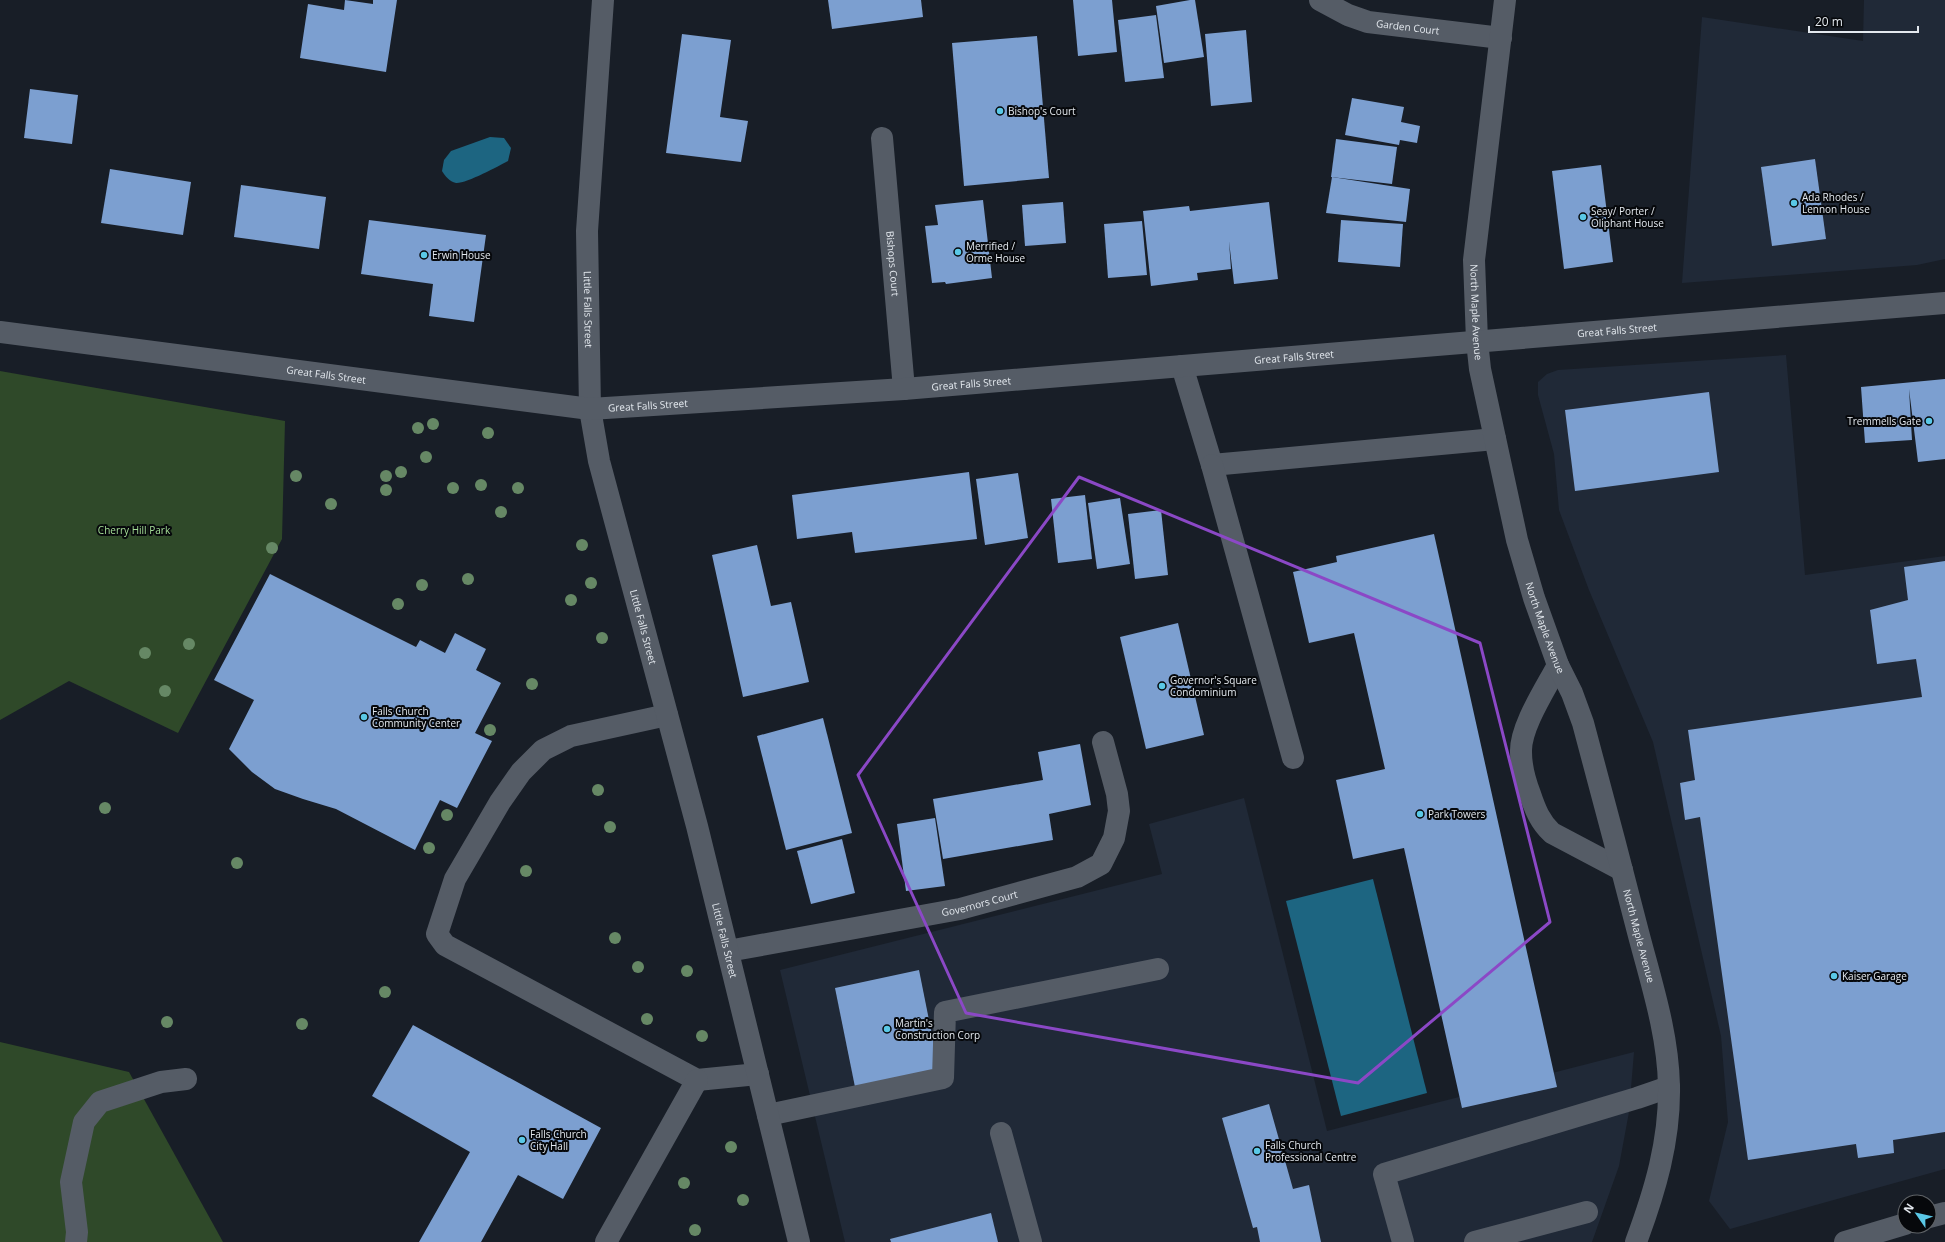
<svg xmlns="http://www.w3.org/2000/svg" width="1945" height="1242" font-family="'Open Sans',sans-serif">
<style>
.built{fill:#202937}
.green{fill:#2f4929}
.water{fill:#1d6581}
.building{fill:#7c9fd0}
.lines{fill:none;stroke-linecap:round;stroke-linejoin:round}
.lane{stroke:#555c66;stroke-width:22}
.street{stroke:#555c66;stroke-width:22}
.secondary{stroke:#555c66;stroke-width:22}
.tree{fill:#668865}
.marked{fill:none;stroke:#8b48c6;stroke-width:3;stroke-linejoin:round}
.poi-dot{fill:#5ac8e6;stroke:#06080b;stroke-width:1.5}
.labels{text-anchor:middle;stroke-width:4;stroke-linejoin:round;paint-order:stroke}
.street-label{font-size:10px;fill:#e3e8ee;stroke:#06080b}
.poi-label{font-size:10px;fill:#e3e8ee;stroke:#06080b;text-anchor:start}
.park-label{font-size:10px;fill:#a6df98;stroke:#06080b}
</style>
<rect width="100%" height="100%" fill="#181e27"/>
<g class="built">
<path d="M1864 0H1945V259L1917 265 1682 283 1702 17 1863 41Z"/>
<path d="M1786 355 1805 575 1945 556V1169L1730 1229 1709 1201 1728 1122 1721 1036 1653 742 1589 590 1559 510 1554 454 1538 395V382L1547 374 1558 370Z"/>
<path d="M1244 798 1327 1131 1634 1052 1629 1112 1619 1166 1592 1242H845L780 970 1162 874 1149 824Z"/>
</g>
<g class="green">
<path d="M0 371 285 421 282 539 178 733 69 681 0 720Z"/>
<path d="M0 1042 129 1072 223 1242H0Z"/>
</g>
<g class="water">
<path d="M490 137 504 138 511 148 508 161C499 166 465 184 456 183 449 181 446 177 442 171L444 160 451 151Z"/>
<path d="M1373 879 1427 1093 1341 1116 1286 901Z"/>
</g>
<g class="building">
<path d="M345 0 373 4V0H397L386 72 300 58 308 4 344 10Z"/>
<path d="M828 0H921L923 17 832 29Z"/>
<path d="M1073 0H1112L1117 52 1078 56Z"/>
<path d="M1190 0H1195L1204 57 1164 63 1156 6Z"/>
<path d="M1156 15 1164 78 1125 82 1118 20Z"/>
<path d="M1246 30 1252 102 1211 106 1205 34Z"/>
<path d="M682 34 731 40 720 117 748 121 741 162 666 153Z"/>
<path d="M1037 36 1049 178 964 186 952 43Z"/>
<path d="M30 89 78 95 72 144 24 138Z"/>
<path d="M1352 98 1404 107 1401 122 1420 126 1417 143 1400 140 1399 145 1345 135Z"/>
<path d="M1336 139 1397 147 1392 184 1331 177Z"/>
<path d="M1815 159 1826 239 1772 246 1761 167Z"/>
<path d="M1601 165 1613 262 1564 269 1552 171Z"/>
<path d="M110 169 191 182 183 235 101 223Z"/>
<path d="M1332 177 1410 189 1406 222 1326 213Z"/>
<path d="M241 185 326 197 319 249 234 237Z"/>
<path d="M983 200 992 278 946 284 945 282 932 283 925 226 938 225 935 205Z"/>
<path d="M1063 202 1066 243 1025 246 1022 205Z"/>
<path d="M1269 202 1278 279 1234 284 1229 241 1231 269 1197 273 1198 280 1151 286 1143 211 1189 206 1190 211Z"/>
<path d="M369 220 486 235 474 322 429 316 433 284 361 274Z"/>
<path d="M1341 220 1403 224 1400 267 1338 262Z"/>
<path d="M1142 221 1147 275 1108 278 1104 224Z"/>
<path d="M1945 379V459L1918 462 1909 389 1912 440 1865 443 1861 387Z"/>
<path d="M1709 392 1719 472 1575 491 1565 410Z"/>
<path d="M969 472 977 539 855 553 852 532 797 539 792 495Z"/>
<path d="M1018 473 1028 538 985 545 976 479Z"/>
<path d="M1085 495 1092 559 1058 563 1051 499Z"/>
<path d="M1120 498 1130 564 1097 569 1088 503Z"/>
<path d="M1161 510 1168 575 1135 579 1128 514Z"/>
<path d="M1434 534 1557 1087 1462 1108 1404 848 1353 859 1336 780 1385 769 1354 633 1309 643 1293 572 1337 562 1336 556Z"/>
<path d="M757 545 771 606 791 602 809 682 743 697 712 555Z"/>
<path d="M1945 561V1132L1893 1140 1894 1153 1858 1158 1856 1144 1748 1160 1700 817 1685 820 1680 783 1695 780 1688 730 1922 697 1916 659 1877 664 1870 610 1908 600 1904 567Z"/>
<path d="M270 574 416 647 420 640 445 653 455 633 486 649 476 670 501 683 475 733 492 741 457 808 440 800 415 850 336 809 303 799 275 789 252 772 229 749 254 700 214 680Z"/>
<path d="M1178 623 1204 735 1146 749 1120 637Z"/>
<path d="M823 718 852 833 786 850 757 736Z"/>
<path d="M1080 744 1091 805 1049 814 1053 840 943 859 933 799 1043 780 1038 752Z"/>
<path d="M935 818 945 886 906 891 897 824Z"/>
<path d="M842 839 855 893 811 904 797 851Z"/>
<path d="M919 970 939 1070 855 1087 835 988Z"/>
<path d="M413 1025 601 1128 563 1199 518 1175 481 1242H419L470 1152 372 1096Z"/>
<path d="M1269 1104 1293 1189 1309 1185 1321 1242H1260L1257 1227 1253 1228 1222 1118Z"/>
<path d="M991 1213 998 1242H891L890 1239Z"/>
</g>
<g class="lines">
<g class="lane">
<path d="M1182 366 1212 465 1495 439"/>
<path d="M1212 465 1293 758"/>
<path d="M1558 665C1546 688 1520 727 1521 752 1521 766 1525 781 1530 794 1535 809 1540 822 1552 833L1622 870"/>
<path d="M667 715 571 736 543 750 521 772 500 802 455 879 437 934 445 945 697 1080 758 1074"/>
<path d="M768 1115 943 1078 945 1012 1158 969"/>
<path d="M1001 1133 1031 1242"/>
<path d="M76 1242 77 1232 71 1182 84 1122 100 1102 161 1082 186 1079"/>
<path d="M606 1242 697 1080"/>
<path d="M1403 1242 1384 1174 1637 1098 1669 1087"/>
<path d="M1475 1242 1587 1212"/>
</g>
<g class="street">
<path id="s1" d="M1320 0 1348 15 1368 22 1501 38"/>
<path id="s2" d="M1505 0 1474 260 1477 341 1480 369 1517 540 1534 598 1558 665 1572 693 1583 723C1602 793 1620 862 1638 932 1651 982 1668 1033 1669 1086 1670 1141 1655 1191 1636 1242"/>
<path id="s3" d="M882 138 904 389"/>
<path id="s4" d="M728 951 960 909 1077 877 1101 864 1114 838 1119 811 1117 794 1103 742"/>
<path d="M1929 1217 1945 1213"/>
<path d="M1845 1242 1905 1224"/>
</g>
<g class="secondary">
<path id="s5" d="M603 0 587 231 590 409 599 461 697 826 799 1242"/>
<path id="s6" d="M0 332 590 409 904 389 1945 303"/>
</g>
</g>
<g class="tree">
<circle cx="433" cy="424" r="6"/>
<circle cx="418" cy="428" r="6"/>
<circle cx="488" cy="433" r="6"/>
<circle cx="426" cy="457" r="6"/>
<circle cx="401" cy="472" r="6"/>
<circle cx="296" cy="476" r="6"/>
<circle cx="386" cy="476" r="6"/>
<circle cx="481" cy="485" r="6"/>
<circle cx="453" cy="488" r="6"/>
<circle cx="518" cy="488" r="6"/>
<circle cx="386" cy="490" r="6"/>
<circle cx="331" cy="504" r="6"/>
<circle cx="501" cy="512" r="6"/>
<circle cx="582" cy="545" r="6"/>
<circle cx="272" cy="548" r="6"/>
<circle cx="468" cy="579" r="6"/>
<circle cx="591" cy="583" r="6"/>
<circle cx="422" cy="585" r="6"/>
<circle cx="571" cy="600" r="6"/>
<circle cx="398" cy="604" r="6"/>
<circle cx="602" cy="638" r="6"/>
<circle cx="189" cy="644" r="6"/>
<circle cx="145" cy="653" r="6"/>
<circle cx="532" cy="684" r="6"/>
<circle cx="165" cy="691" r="6"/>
<circle cx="490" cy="730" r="6"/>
<circle cx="598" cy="790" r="6"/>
<circle cx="105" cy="808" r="6"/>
<circle cx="447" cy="815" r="6"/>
<circle cx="610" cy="827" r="6"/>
<circle cx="429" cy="848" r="6"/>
<circle cx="237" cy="863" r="6"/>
<circle cx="526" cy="871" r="6"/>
<circle cx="615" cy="938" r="6"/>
<circle cx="638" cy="967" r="6"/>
<circle cx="687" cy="971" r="6"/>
<circle cx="385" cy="992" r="6"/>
<circle cx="647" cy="1019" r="6"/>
<circle cx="167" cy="1022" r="6"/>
<circle cx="302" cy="1024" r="6"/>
<circle cx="702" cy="1036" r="6"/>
<circle cx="731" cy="1147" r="6"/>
<circle cx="684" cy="1183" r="6"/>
<circle cx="743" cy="1200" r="6"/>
<circle cx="695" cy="1230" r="6"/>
</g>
<path class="marked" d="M1079 477 1480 643 1550 922 1358 1083 966 1013 858 775Z"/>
<g class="poi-dot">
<circle cx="1000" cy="111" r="4"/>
<circle cx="1794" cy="203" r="4"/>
<circle cx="1583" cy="217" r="4"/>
<circle cx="958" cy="252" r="4"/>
<circle cx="424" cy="255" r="4"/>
<circle cx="1929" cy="421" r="4"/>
<circle cx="1162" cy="686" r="4"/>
<circle cx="364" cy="717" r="4"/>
<circle cx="1420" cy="814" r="4"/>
<circle cx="1834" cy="976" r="4"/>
<circle cx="887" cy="1029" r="4"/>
<circle cx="522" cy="1140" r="4"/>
<circle cx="1257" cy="1151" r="4"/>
</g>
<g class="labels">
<g class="street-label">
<text dy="4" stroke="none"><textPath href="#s1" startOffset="93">Garden Court</textPath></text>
<text dy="4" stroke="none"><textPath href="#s3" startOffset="126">Bishops Court</textPath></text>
<text dy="4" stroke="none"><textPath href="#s5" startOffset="310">Little Falls Street</textPath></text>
<text dy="4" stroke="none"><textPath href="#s2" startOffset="314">North Maple Avenue</textPath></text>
<text dy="4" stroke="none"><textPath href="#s6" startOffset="1625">Great Falls Street</textPath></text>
<text dy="4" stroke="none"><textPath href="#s6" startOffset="1301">Great Falls Street</textPath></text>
<text dy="4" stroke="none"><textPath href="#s6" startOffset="329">Great Falls Street</textPath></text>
<text dy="4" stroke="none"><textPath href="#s6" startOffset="977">Great Falls Street</textPath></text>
<text dy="4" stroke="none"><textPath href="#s6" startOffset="653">Great Falls Street</textPath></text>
<text dy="4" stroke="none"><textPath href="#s5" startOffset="634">Little Falls Street</textPath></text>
<text dy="4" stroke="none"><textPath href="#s2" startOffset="638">North Maple Avenue</textPath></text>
<text dy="4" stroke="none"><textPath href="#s4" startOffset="256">Governors Court</textPath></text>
<text dy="4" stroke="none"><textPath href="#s2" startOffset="961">North Maple Avenue</textPath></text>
<text dy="4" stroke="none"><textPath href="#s5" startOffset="958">Little Falls Street</textPath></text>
</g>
<g class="poi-label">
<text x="1008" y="115">Bishop's Court</text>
<text x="1802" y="201">Ada Rhodes /<tspan x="1802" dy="12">Lennon House</tspan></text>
<text x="1591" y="215">Seay/ Porter /<tspan x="1591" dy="12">Oliphant House</tspan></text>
<text x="966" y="250">Merrified /<tspan x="966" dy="12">Orme House</tspan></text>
<text x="432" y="259">Erwin House</text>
<text x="1921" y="425" text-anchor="end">Tremmells Gate</text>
<text x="1170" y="684">Governor's Square<tspan x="1170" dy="12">Condominium</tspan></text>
<text x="372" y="715">Falls Church<tspan x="372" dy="12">Community Center</tspan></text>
<text x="1428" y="818">Park Towers</text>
<text x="1842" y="980">Kaiser Garage</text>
<text x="895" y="1027">Martin's<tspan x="895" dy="12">Construction Corp</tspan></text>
<text x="530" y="1138">Falls Church<tspan x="530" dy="12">City Hall</tspan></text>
<text x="1265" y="1149">Falls Church<tspan x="1265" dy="12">Professional Centre</tspan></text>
</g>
<g class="park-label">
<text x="134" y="534">Cherry Hill Park</text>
</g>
</g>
<g transform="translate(1917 1214) rotate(304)"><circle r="19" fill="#06080b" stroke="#5e6266"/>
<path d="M0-3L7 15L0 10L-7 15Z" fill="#5ac8e6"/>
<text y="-6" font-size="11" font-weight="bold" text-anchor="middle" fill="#e3e8ee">N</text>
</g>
<path d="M1809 26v6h109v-6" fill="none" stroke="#e3e8ee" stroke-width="2"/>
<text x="1815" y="26" font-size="12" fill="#e3e8ee" stroke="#06080b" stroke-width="3" paint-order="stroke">20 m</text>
</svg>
